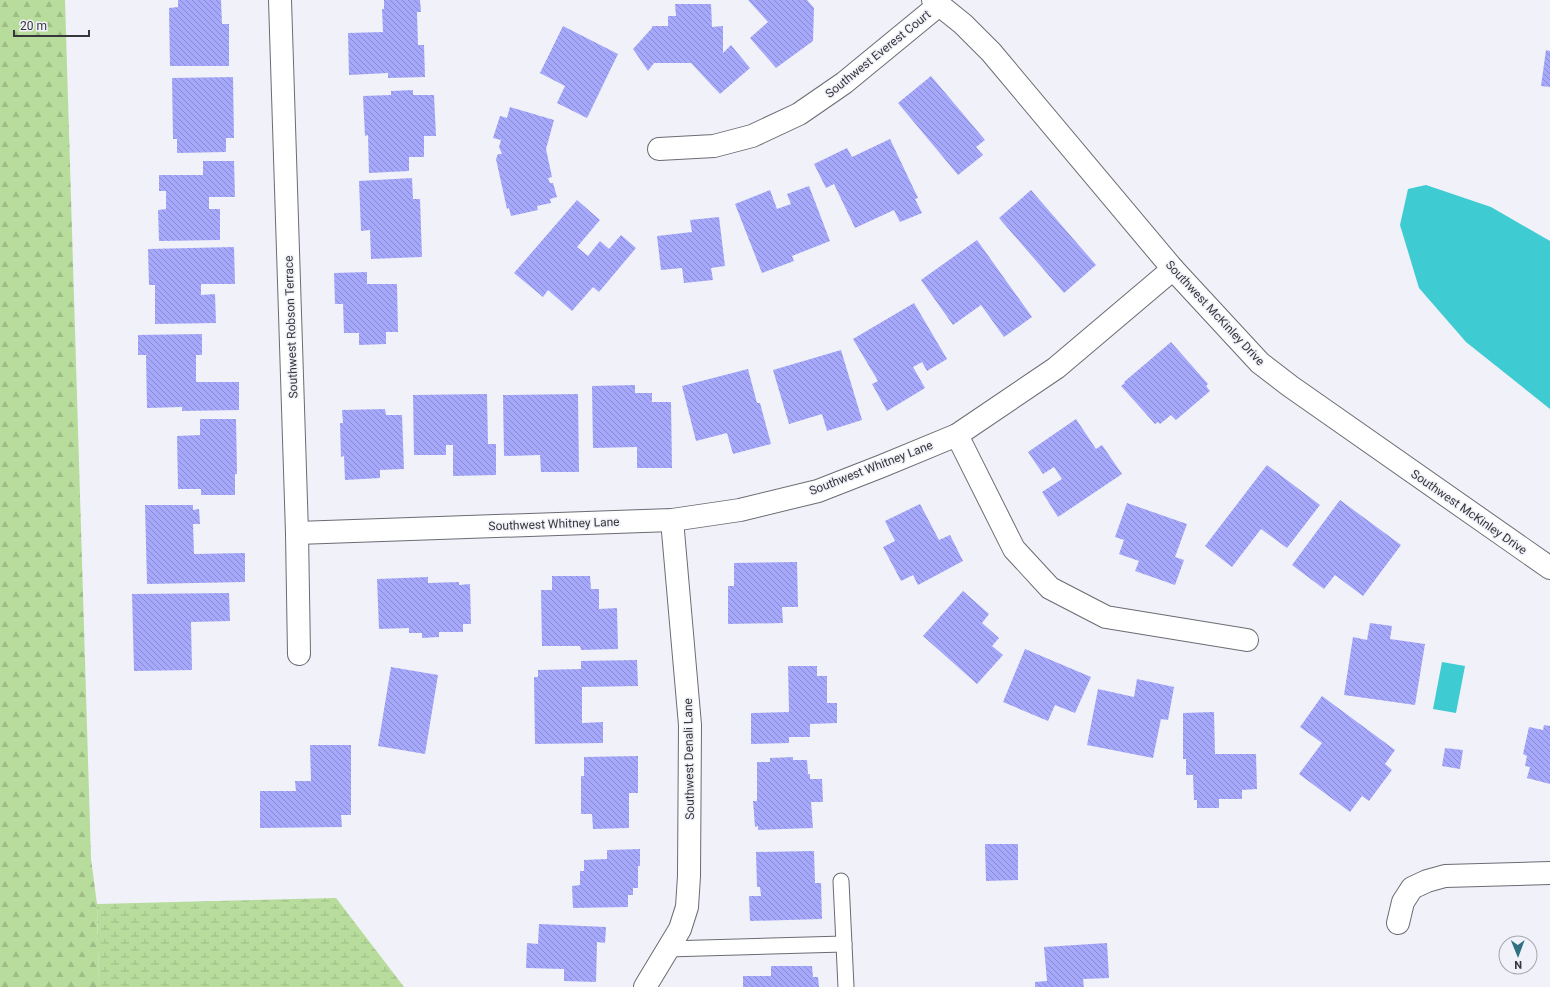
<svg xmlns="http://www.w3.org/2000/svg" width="1550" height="987" font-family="Roboto,sans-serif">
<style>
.forest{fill:url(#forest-firs)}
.wetland{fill:url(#wetland-marsh)}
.water{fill:#3ecbd2}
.building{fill:url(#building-back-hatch)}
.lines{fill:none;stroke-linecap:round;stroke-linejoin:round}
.service-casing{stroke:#6b6c73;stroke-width:17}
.minor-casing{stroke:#6b6c73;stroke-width:24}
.service{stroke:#fff;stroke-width:15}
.minor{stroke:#fff;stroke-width:22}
.labels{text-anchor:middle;stroke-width:3;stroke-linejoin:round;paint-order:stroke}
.street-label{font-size:12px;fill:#36373a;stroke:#f0f1f9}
</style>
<defs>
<pattern id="forest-firs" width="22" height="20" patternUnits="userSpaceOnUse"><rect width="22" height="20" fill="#b7dc9b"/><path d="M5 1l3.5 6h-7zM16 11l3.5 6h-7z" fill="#9ebd86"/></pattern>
<pattern id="wetland-marsh" width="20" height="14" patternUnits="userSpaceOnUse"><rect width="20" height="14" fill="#b7dc9b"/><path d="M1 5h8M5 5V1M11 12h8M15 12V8" fill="none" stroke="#9ebd86"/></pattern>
<pattern id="building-back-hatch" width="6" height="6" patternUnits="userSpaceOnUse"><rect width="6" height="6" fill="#a6a9fb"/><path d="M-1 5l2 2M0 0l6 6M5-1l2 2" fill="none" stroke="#888acc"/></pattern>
</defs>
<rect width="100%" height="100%" fill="#f0f1f9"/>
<path class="forest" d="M0 0H65L91 859 97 904 99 987H0Z"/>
<path class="wetland" d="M336 898 404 987H99L97 904Z"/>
<g class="water">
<path d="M1426 185 1491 207 1550 241V409L1466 342 1419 288 1400 225 1408 189Z"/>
<path d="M1442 662 1465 666 1456 713 1433 709Z"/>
</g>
<g class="building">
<path d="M178 0H221L222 24H229V66H170L169 8 178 7Z"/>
<path d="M384 0H420L421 12H417L418 45H424L425 77 388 78V73L349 75 348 33 383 32 382 9H384Z"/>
<path d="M748 0H807L814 8 813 41 776 68 750 38 768 22Z"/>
<path d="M675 4H711L712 27 723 26V53L731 45 750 68 720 94 691 63H654L648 71 633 49 652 28V26H668V16H676Z"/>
<path d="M563 26 618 54 587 118 557 103 565 86 540 73Z"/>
<path d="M1546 50 1550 51V87L1541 86Z"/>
<path d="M931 76 985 140 976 147 983 155 958 175 898 103Z"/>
<path d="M233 77 234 138H226V152L177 153V139H173L172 78Z"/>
<path d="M413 90V95H434L436 136H424V157H409V171L369 173 368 135 365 136 363 96 391 95V91Z"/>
<path d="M510 107 554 120 546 149 552 177 548 178 550 183H553L557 197 550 199 551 203 537 206 538 210 511 216 509 208 507 209 496 159 498 154H502L499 147 501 140 493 138 500 116 507 118Z"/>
<path d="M890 139 918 198 915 199 922 213 900 222 894 210 855 228 834 184 826 188 814 164 847 148 852 157Z"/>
<path d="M203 161H234L235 197H209V209H220V240L159 241 158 210 166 209V191H159V175H203Z"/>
<path d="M412 178 413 199H420L422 257 371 259 370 230 361 231 359 181Z"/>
<path d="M809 186 830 241 792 256 794 261 762 273 735 204 770 190 777 209 791 204 787 194Z"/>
<path d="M1031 190 1096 265 1064 293 999 218Z"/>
<path d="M577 200 600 220 577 247 588 256 600 241 609 249 621 235 636 248 599 292 593 287 572 311 548 290 543 297 514 273Z"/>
<path d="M719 217 725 266 711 268 713 280 684 283 682 268 661 270 657 236 692 232 690 220Z"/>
<path d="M977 240 1032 317 1004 337 981 305 953 325 921 280Z"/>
<path d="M234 247 235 284H201V295L215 294 216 323 155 324V285H149L148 249Z"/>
<path d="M367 272V284H397L398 332H386V344L359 345V333H344L343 304H335L334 273Z"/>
<path d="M914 303 947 359 927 371 922 362 913 367 925 388 887 411 872 384 878 381 853 339Z"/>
<path d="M202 334V355H196V382H239V410L182 411V407L147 408 146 355H138V335Z"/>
<path d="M1171 342 1208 384 1206 386 1210 391 1176 420 1171 415 1160 424 1158 422 1155 424 1121 386 1125 383 1124 382Z"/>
<path d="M841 350 862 420 827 431 822 414 789 424 773 370Z"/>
<path d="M748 369 757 403H760L771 444 733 454 727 433 696 441 682 386Z"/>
<path d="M635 385V393H652V402H671L672 468H637V447L593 448 592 386Z"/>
<path d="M487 394 488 444H496V475L453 476V445H446V455H414L413 395Z"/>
<path d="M578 394 579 472H541L540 455 504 456 503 395Z"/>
<path d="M385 409 386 415H402L404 469 380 470V478L345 480 344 456 341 457 340 423H343L342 410Z"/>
<path d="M200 419H236L237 474H235V495H201V489H178L177 436 200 435Z"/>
<path d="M1076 419 1096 449 1102 445 1122 474 1058 517 1042 492 1062 479 1054 467 1043 474 1028 452Z"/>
<path d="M1267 465 1320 505 1287 548 1261 529 1232 567 1205 546Z"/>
<path d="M1340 500 1401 545 1363 596 1335 575 1324 589 1292 565Z"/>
<path d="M1127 503 1187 524 1175 557 1184 560 1175 585 1135 571 1139 561 1119 554 1124 540 1115 537Z"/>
<path d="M920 504 939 540 950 535 963 561 918 585 913 575 901 581 883 547 895 541 885 521Z"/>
<path d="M145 505H193V510L199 509 200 524H193L194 554 245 553V582L147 584Z"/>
<path d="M797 562 798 607H782L783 623 728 624V586H734V563Z"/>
<path d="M552 576H590L591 589H599V609L617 608 618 649 581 650 580 646H542L541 590H552Z"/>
<path d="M428 577V583L459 582V585L470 584 471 624H463V632H439V637L422 638V633H409V628L379 629 377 579Z"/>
<path d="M963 591 989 614 982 623 999 638 992 646 1003 655 977 684 923 636Z"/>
<path d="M229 593 230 621 191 622 192 670 134 671 132 594Z"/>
<path d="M1370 623 1392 626 1390 639 1425 644 1415 705 1344 695 1353 637 1367 640Z"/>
<path d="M1025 649 1091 677 1075 713 1055 705 1048 721 1003 702Z"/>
<path d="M637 660 638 686 582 687V723L603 722V743L535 744 534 677H538V670L581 669V661Z"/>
<path d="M788 666H817V676H827V703H837V723L810 724V737H789V743L751 744V713L789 712Z"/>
<path d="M391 667 438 675 425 754 378 746Z"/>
<path d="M1137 679 1174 687 1168 720 1161 719 1153 758 1087 745 1098 689 1134 697Z"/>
<path d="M1322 696 1395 750 1385 764 1392 770 1369 801 1362 796 1350 812 1299 774 1322 743 1300 727Z"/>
<path d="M1214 712 1215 754H1256L1257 789 1242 790V799H1219V808H1197V800H1194L1193 775H1186V759H1183V713Z"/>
<path d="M1544 725 1550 726V784L1527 778 1530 767 1525 766 1527 756 1523 754 1529 727 1543 730Z"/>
<path d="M310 745H351V815H341L342 827 260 828V791H296L295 781H311Z"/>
<path d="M1445 748 1463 750 1460 769 1442 766Z"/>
<path d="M638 756V793H629V828L593 829 592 814H581V776H584V757Z"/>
<path d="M793 757V760H807L808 774H810V779H822L823 802H811L813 828 758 830V826L755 827 753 801H757V762H770V758Z"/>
<path d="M985 844H1018V880L986 881Z"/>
<path d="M640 849V866H638V888H633V895H628V907L573 908 572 886 580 885V871H584V860L607 859V850Z"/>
<path d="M814 851 815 883H821L822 919 750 921 749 896H761L760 887H757L756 852Z"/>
<path d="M539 924 606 927 605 943 597 942 596 982 564 981V969L526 968 527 943 538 944Z"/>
<path d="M1107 943 1109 978 1083 979 1084 987H1035V982L1047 981 1044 947Z"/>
<path d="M771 966H812L813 977H818L819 987H743V976H771Z"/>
</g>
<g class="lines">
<g class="service-casing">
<g id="service">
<path d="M841 881 846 987"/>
<path d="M667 949 844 944"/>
</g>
</g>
<g class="minor-casing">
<g id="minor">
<path d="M280 0 297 533 299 654"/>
<path d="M933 0 963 24 991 52 1173 269 1260 363 1290 386 1550 568"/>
<path d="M659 149 714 146 752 136 799 114 844 83 939 5"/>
<path d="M957 435 1014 549 1050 588 1106 617 1247 640"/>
<path d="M297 533 672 520 740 510 818 491 882 466 957 435 1056 368 1173 269"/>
<path d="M1398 923 1403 902 1412 888 1427 881 1445 876 1550 873"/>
<path d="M645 987 680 929 687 907 689 876 690 725 672 520"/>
</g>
</g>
<use href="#service" class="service"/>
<use href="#minor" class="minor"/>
</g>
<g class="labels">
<g class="street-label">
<text transform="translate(878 54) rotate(-39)" y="4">Southwest Everest Court</text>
<text transform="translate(1215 313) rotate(47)" y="4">Southwest McKinley Drive</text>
<text transform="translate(291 327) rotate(-92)" y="4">Southwest Robson Terrace</text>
<text transform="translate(871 468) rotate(-21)" y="4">Southwest Whitney Lane</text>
<text transform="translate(1469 512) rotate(35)" y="4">Southwest McKinley Drive</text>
<text transform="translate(554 524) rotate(-2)" y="4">Southwest Whitney Lane</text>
<text transform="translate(689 759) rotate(-91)" y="4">Southwest Denali Lane</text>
</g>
</g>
<g transform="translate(1518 955) rotate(179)"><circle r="19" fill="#f0f1f9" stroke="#a6a7ad"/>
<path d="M0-3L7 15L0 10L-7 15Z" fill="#2f7383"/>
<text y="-6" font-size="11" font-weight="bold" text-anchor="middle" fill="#36373a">N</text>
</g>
<path d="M14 30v6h75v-6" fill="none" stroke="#36373a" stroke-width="2"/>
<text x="20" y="30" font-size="12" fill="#36373a" stroke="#f0f1f9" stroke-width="3" paint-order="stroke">20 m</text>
</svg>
